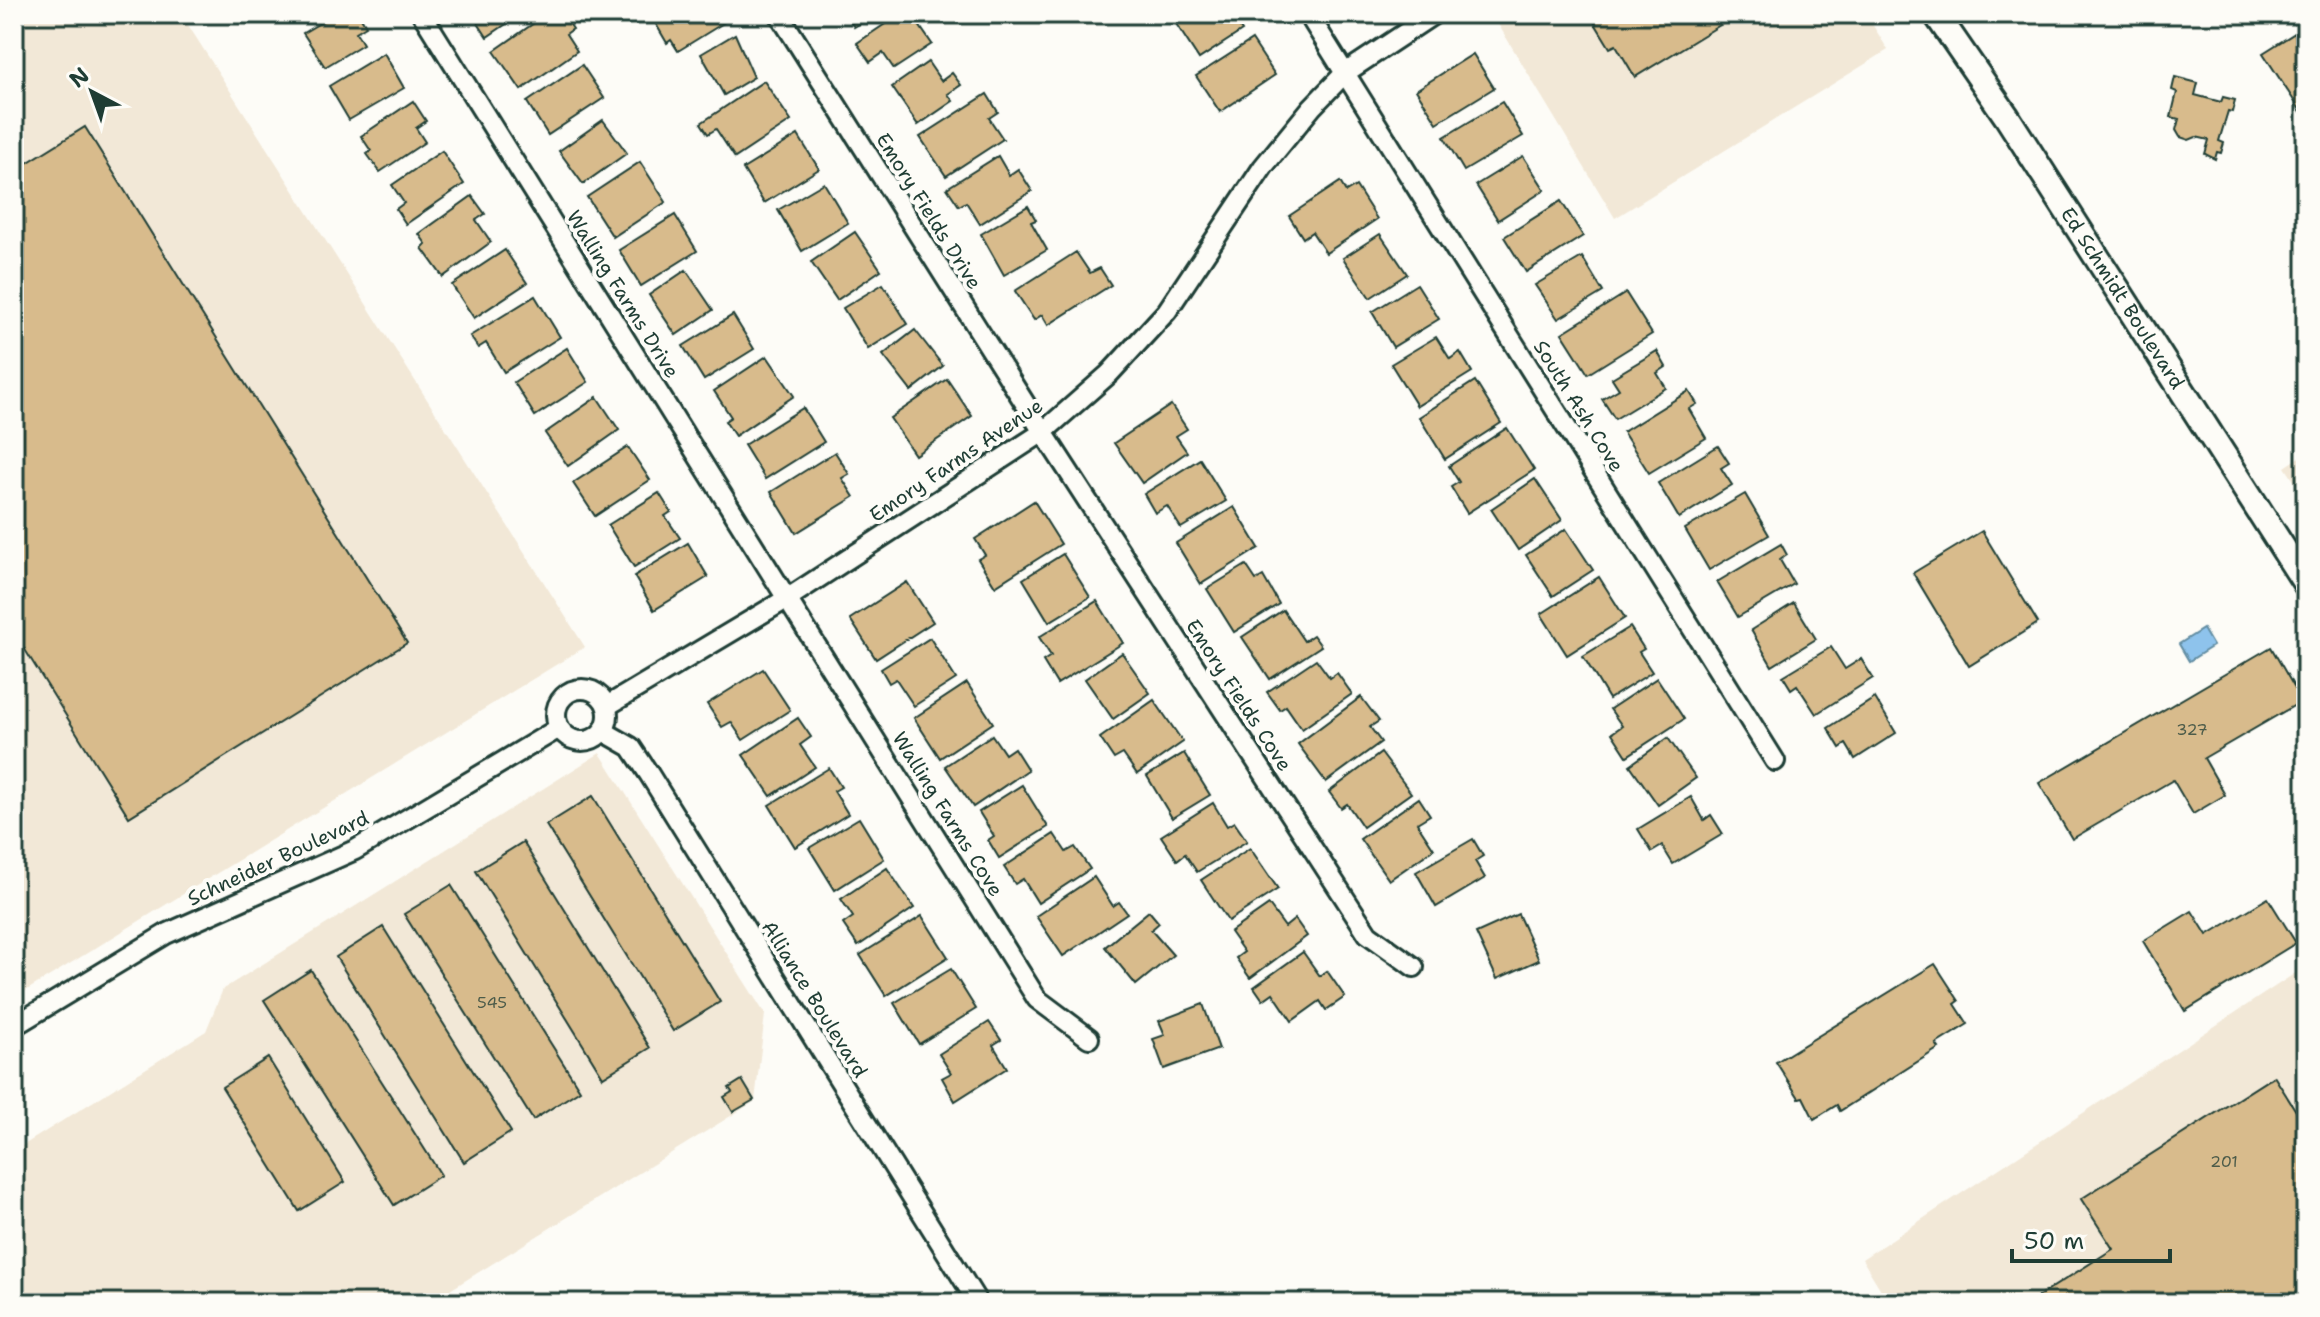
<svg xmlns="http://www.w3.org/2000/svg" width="2320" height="1317" font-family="'Shantell Sans',sans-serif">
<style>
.built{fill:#f2e8d7}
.water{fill:#8ec3ec;stroke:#628da2;stroke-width:2}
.building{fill:#d8bb8c;stroke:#1f3d34;stroke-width:2}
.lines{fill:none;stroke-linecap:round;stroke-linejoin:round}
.street-casing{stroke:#1f3d34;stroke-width:24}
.secondary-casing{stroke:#1f3d34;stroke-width:30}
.street{stroke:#fdfcf7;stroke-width:18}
.secondary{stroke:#fdfcf7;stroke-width:24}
.labels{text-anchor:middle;stroke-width:8;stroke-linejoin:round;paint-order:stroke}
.number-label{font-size:16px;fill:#4d5c4a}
.street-label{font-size:20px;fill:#1f3d34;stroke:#fdfcf7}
</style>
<rect width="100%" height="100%" fill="#fdfcf7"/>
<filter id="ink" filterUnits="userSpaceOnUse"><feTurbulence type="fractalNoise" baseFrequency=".0125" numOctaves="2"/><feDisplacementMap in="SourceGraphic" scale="16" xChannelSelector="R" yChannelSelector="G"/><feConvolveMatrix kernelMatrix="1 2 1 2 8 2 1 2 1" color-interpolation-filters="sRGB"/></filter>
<g filter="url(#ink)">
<g class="built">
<path d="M14 14H181L585 647 14 998Z"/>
<path d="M1492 14H1866L1888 50 1615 218Z"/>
<path d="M2306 453V499L2285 467Z"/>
<path d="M600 753 765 1014 755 1101 429 1303H14V1151L206 1031 223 989Z"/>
<path d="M2306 966V1303H1889L1862 1259Z"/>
</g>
<path class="water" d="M2203 629 2213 646 2189 661 2179 644Z"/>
<g class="building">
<path d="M335 14H359L366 26 356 32 363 44 325 67 303 33Z"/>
<path d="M472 14H521L487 37Z"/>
<path d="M547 14H563L573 29 566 34 577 51 521 90 494 51Z"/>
<path d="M661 14H720L725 22 678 51 671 40 667 43 653 19Z"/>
<path d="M846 14H875L854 27Z"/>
<path d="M900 14H922L926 20 919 25 932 44 894 69 883 53 870 62 857 43Z"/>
<path d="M1181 14H1231L1242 31 1199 59 1173 19Z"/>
<path d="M1603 14H1720L1725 22 1635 77 1616 45 1610 48 1593 20Z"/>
<path d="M2306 26V110L2302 113 2263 53Z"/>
<path d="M735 34 754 77 724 95 701 54Z"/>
<path d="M1252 40 1275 75 1220 112 1196 76Z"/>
<path d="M384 53 404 88 349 120 329 86Z"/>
<path d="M1473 54 1494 88 1437 123 1416 90Z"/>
<path d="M928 62 941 81 952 73 961 85 948 94 953 101 918 125 892 87Z"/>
<path d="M582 65 604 98 548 135 527 102Z"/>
<path d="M2175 77 2198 83 2195 95 2221 102 2223 97 2235 100 2232 112 2228 111 2219 141 2224 143 2221 153 2217 152 2215 159 2205 154 2209 140 2196 137 2189 140 2180 137 2176 130 2179 119 2171 117 2177 92 2172 90Z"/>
<path d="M764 81 791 121 735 158 716 129 708 134 701 123Z"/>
<path d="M987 94 998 112 989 118 1003 139 946 176 920 137Z"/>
<path d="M413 101 426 121 416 128 425 142 380 172 367 154 371 151 361 136Z"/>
<path d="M1502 102 1523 136 1464 171 1444 137Z"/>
<path d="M603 120 627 153 583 184 559 151Z"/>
<path d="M85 127 407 643 129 817 14 632V171Z"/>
<path d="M798 135 819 169 764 203 743 169Z"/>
<path d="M442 151 464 184 406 224 396 209 404 203 392 185Z"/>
<path d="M998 156 1009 175 1018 169 1032 191 980 224 966 202 959 206 947 188Z"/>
<path d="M1523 156 1545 190 1498 220 1476 185Z"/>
<path d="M640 162 666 202 613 237 587 197Z"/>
<path d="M1340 182 1346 192 1356 186 1377 219 1326 253 1312 232 1303 238 1289 216Z"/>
<path d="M824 183 848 223 802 251 778 210Z"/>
<path d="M472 196 485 214 476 220 491 242 443 277 422 248 426 244 419 234Z"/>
<path d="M1561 201 1583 236 1526 272 1504 237Z"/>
<path d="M1028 206 1036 220 1031 222 1047 250 1004 275 981 234Z"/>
<path d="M675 215 697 251 641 286 619 250Z"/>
<path d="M855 232 881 270 837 300 811 262Z"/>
<path d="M1380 234 1407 274 1370 298 1343 258Z"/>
<path d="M505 250 527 283 474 318 452 285Z"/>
<path d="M1076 252 1090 273 1100 268 1111 285 1048 325 1042 315 1034 320 1015 291Z"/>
<path d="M1582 257 1603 292 1558 319 1535 285Z"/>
<path d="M686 270 713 310 676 335 649 295Z"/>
<path d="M883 284 908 324 868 349 843 308Z"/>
<path d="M1417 284 1439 319 1393 347 1372 312Z"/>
<path d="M1626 293 1652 334 1588 374 1562 333Z"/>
<path d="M535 296 560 337 504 372 486 343 478 348 470 336Z"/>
<path d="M733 315 754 349 704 380 683 346Z"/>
<path d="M915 330 943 366 911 391 883 355Z"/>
<path d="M1436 337 1450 359 1460 352 1472 372 1417 406 1391 364Z"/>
<path d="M567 348 588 382 535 416 514 382Z"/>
<path d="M1657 351 1666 367 1657 373 1666 388 1615 419 1602 399 1619 389 1612 378Z"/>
<path d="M767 356 794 396 735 436 725 421 731 417 714 391Z"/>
<path d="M947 379 972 416 915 455 890 418Z"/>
<path d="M1475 381 1501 423 1445 459 1419 417Z"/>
<path d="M1689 391 1697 404 1689 409 1706 438 1649 473 1623 432Z"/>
<path d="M597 397 619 430 568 466 545 433Z"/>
<path d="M1171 405 1187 429 1176 436 1187 452 1142 483 1114 443Z"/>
<path d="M803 408 824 442 765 479 744 445Z"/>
<path d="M1507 428 1534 470 1467 513 1451 487 1459 482 1449 466Z"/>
<path d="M1718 446 1729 463 1721 468 1732 485 1679 518 1658 483Z"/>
<path d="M628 447 650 480 595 516 573 483Z"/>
<path d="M835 452 849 474 842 478 854 497 796 533 771 492Z"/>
<path d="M1200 459 1226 501 1181 528 1167 506 1155 513 1144 494Z"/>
<path d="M1535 479 1562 520 1518 550 1491 509Z"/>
<path d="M659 493 671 512 665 516 680 538 634 567 608 525Z"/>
<path d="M1745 494 1769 535 1709 570 1685 529Z"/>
<path d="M1034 501 1061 544 995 586 978 559 985 555 975 539Z"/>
<path d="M1234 507 1259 548 1201 584 1176 543Z"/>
<path d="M1566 529 1593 570 1553 596 1526 555Z"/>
<path d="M1982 531 2038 623 1969 666 1913 573Z"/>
<path d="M688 543 708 577 654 610 634 576Z"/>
<path d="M1781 544 1787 555 1780 560 1794 584 1738 617 1717 582Z"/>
<path d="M1063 554 1090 597 1049 622 1023 579Z"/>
<path d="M1246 565 1256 580 1263 576 1279 604 1234 632 1207 589Z"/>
<path d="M1599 577 1625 618 1567 655 1541 614Z"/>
<path d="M907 582 933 622 876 659 850 619Z"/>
<path d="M1097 601 1123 643 1057 684 1043 661 1051 656 1039 637Z"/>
<path d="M1794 603 1816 639 1772 666 1751 630Z"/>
<path d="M1283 610 1304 641 1313 635 1321 646 1270 679 1242 637Z"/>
<path d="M1630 627 1644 649 1639 652 1652 672 1609 699 1583 656Z"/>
<path d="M930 638 956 679 914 706 896 679 889 683 881 669Z"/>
<path d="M1831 647 1845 669 1861 659 1873 678 1816 714 1797 685 1791 689 1783 676Z"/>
<path d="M2271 647 2302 701 2204 758 2225 795 2193 814 2173 780 2072 839 2039 783Z"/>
<path d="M1122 653 1150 693 1113 719 1085 679Z"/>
<path d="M1316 659 1330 678 1337 673 1352 694 1302 729 1286 706 1280 710 1267 692Z"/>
<path d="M763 669 790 710 743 740 731 722 722 727 707 704Z"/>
<path d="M1657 678 1684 719 1627 756 1612 733 1622 726 1610 709Z"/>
<path d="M967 683 993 723 940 758 914 718Z"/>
<path d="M1361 697 1379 721 1370 727 1381 742 1326 782 1298 744Z"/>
<path d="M1875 698 1896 733 1855 759 1846 744 1840 748 1828 728Z"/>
<path d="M1154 700 1183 742 1137 774 1123 754 1114 759 1100 738Z"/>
<path d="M798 718 811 737 800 745 815 767 771 796 743 755Z"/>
<path d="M992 735 1005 754 1014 748 1028 770 973 807 945 766Z"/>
<path d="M1668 738 1696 778 1658 805 1630 765Z"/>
<path d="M1184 753 1210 795 1172 818 1147 776Z"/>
<path d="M1381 753 1411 793 1363 827 1347 804 1341 808 1329 792Z"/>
<path d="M829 768 841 787 834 791 848 814 795 847 769 805Z"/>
<path d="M1022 785 1048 827 999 858 988 840 994 836 979 812Z"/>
<path d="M593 796 720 1002 673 1031 546 825Z"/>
<path d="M1691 797 1704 820 1711 815 1723 834 1673 864 1662 846 1652 852 1638 829Z"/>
<path d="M1419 798 1430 815 1417 823 1434 849 1389 880 1360 839Z"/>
<path d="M1213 803 1227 826 1234 822 1247 841 1197 872 1185 854 1177 860 1161 836Z"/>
<path d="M859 818 884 859 835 890 809 848Z"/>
<path d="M1054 834 1066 852 1075 847 1090 869 1038 903 1023 879 1015 884 1004 867Z"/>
<path d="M1473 839 1483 856 1475 861 1485 878 1436 907 1416 872Z"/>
<path d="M523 842 650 1048 603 1077 476 871Z"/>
<path d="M1250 848 1278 889 1228 921 1201 880Z"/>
<path d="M887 868 914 908 858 946 843 924 853 917 841 899Z"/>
<path d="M1094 877 1113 906 1119 902 1127 913 1063 956 1036 916Z"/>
<path d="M451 885 580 1090 533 1120 404 914Z"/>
<path d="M2268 898 2296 943 2185 1011 2143 941 2192 911 2207 935Z"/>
<path d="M1269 905 1285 927 1295 919 1307 936 1250 978 1236 958 1244 952 1230 932Z"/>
<path d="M1149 911 1159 923 1151 930 1173 955 1136 985 1105 947Z"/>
<path d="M1518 914 1539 960 1497 979 1476 933Z"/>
<path d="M922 916 948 957 886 996 860 955Z"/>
<path d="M383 927 511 1132 464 1162 336 957Z"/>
<path d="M1303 952 1320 976 1327 971 1345 997 1326 1010 1320 1001 1292 1021 1273 993 1263 1000 1254 987Z"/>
<path d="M1935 964 1959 1001 1955 1004 1968 1024 1936 1044 1939 1048 1840 1111 1837 1105 1814 1119 1803 1097 1799 1098 1776 1062Z"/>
<path d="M951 969 976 1009 919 1044 894 1003Z"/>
<path d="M311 970 441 1175 394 1205 264 1000Z"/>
<path d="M1203 1004 1219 1049 1164 1069 1153 1039 1165 1035 1159 1021Z"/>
<path d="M989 1022 1001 1040 993 1045 1007 1068 955 1101 942 1078 951 1073 939 1054Z"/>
<path d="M268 1058 345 1182 299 1211 222 1087Z"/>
<path d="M2274 1076 2303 1122 2306 1120V1303H2028L2113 1249 2081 1199Z"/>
<path d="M742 1080 754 1100 733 1112 724 1097 732 1092 729 1088Z"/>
</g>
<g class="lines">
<g class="street-casing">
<g id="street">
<path d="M422 14 1037 999 1089 1038"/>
<path d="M779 14 1043 432 1368 934 1414 967"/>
<path d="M1308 14 1775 761"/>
<circle cx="582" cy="715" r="26"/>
<path d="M607 706 788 598 1043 432 1109 374 1167 311 1263 167 1312 107 1345 73 1434 14"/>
<path d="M603 731 631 747 649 774 978 1303"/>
<path d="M14 1026 166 934 355 850 559 728"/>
</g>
</g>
<g class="secondary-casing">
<g id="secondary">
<path id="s1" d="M1936 14 2007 117 2306 584"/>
</g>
</g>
<use href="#street" class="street"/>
<use href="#secondary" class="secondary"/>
</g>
</g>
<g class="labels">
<g class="number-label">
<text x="2192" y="735">327</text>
<text x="492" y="1008">545</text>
<text x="2224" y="1167">201</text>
</g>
<g class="street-label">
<text transform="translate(929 211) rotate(58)" y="7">Emory Fields Drive</text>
<text transform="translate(623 294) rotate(58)" y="7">Walling Farms Drive</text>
<text dy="7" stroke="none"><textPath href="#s1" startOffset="340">Ed Schmidt Boulevard</textPath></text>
<text transform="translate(1579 406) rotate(58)" y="7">South Ash Cove</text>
<text transform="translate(956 460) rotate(-34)" y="7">Emory Farms Avenue</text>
<text transform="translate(1239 695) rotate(57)" y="7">Emory Fields Cove</text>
<text transform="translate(948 814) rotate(58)" y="7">Walling Farms Cove</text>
<text transform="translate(278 858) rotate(-25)" y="7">Schneider Boulevard</text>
<text transform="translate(815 999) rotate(58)" y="7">Alliance Boulevard</text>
</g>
</g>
<rect width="2320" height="1317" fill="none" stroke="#fdfcf7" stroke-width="48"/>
<rect x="24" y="24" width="2272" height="1269" fill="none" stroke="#1f3d34" stroke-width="3" filter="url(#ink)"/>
<g transform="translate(92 92) rotate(319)" stroke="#fdfcf7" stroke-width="6" paint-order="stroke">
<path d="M0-6L14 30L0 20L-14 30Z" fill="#1f3d34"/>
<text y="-12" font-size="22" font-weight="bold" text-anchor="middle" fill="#1f3d34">N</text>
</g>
<path d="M2012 1249v12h158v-12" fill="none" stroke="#1f3d34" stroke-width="4"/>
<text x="2024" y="1249" font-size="24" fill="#1f3d34" stroke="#fdfcf7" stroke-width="6" paint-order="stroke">50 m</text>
</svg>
